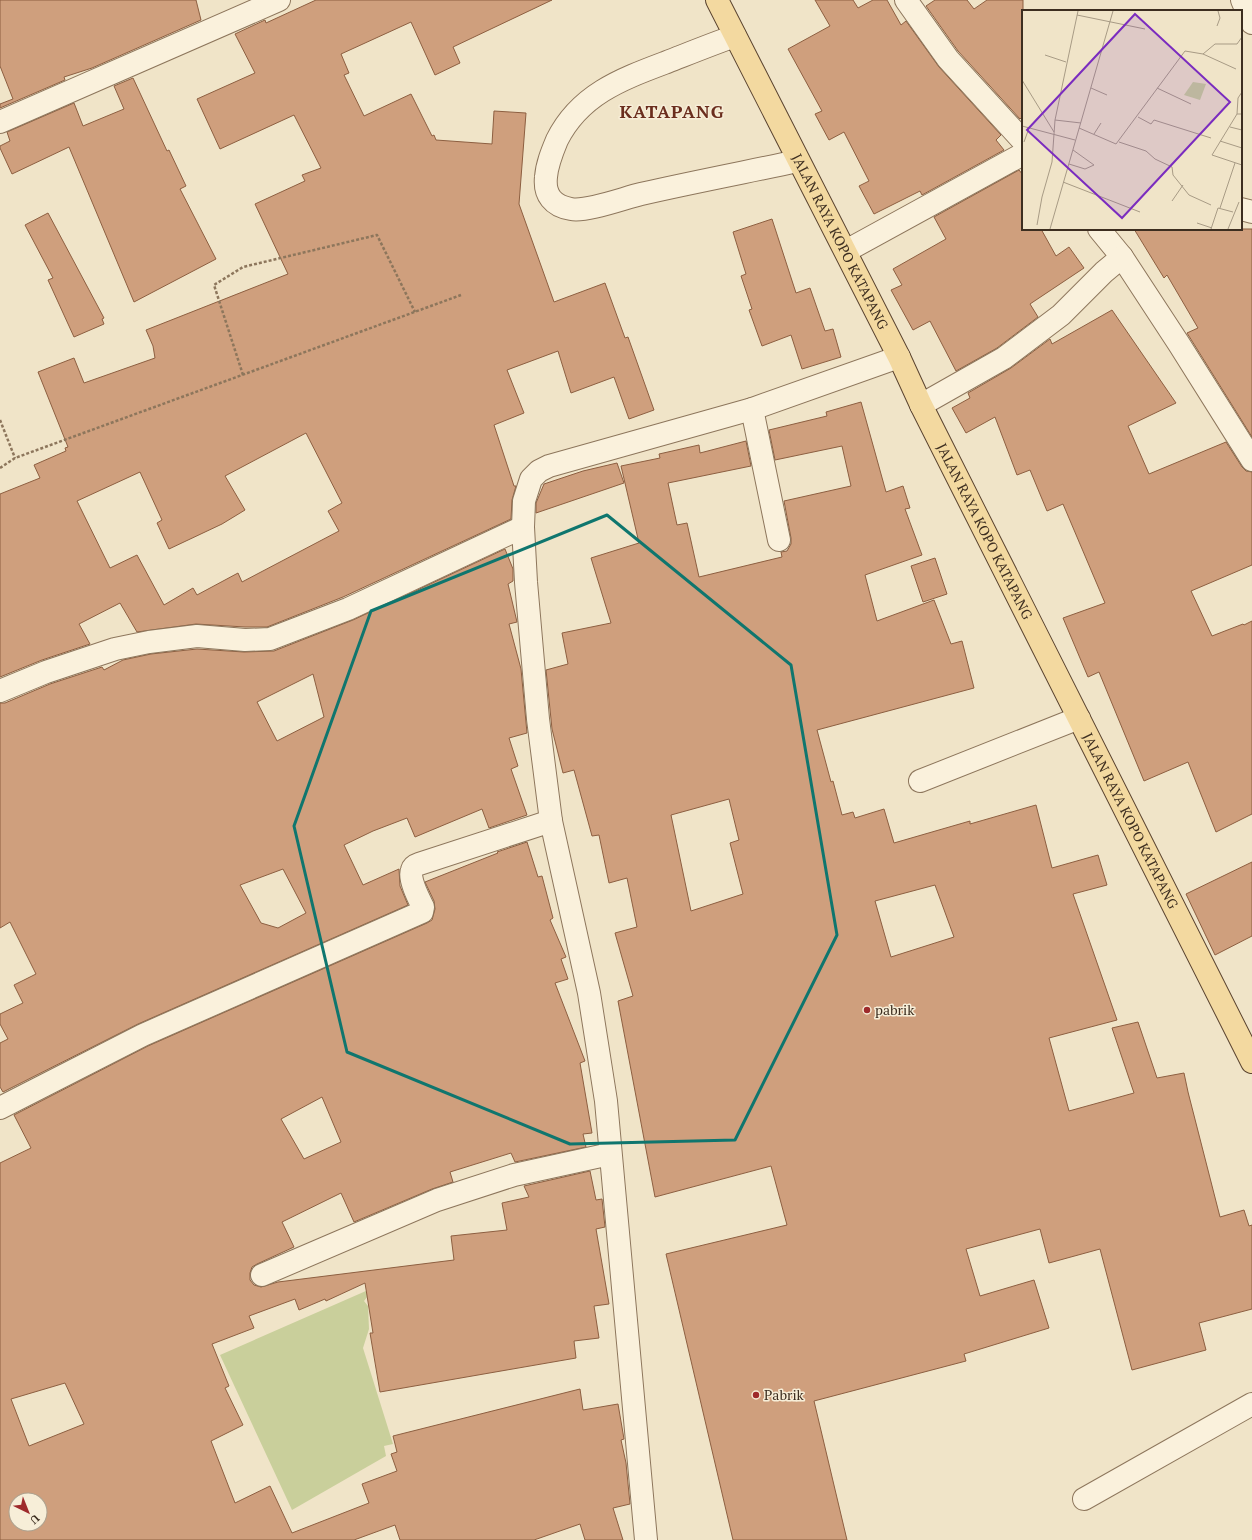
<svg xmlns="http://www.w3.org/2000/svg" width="1252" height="1540" font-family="'PT Serif',serif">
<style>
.green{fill:#c9cf9b}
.building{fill:#cf9f7d;stroke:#8d5f41;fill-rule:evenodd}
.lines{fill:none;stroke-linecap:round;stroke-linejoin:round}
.minor-casing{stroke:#8d765c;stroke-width:24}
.major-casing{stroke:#5b4430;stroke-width:24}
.path{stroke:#8d765c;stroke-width:2.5;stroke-dasharray:3 2;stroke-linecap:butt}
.minor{stroke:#faf1dc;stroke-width:22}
.major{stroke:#f3d9a0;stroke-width:22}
.marked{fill:none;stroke:#0f766e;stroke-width:3;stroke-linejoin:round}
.poi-dot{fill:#9e2a2b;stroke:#f7eed8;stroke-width:1.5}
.labels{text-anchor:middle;stroke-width:3;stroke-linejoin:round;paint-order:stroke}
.street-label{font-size:14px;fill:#3d2e20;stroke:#f7eed8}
.poi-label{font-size:14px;fill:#3d2e20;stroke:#f7eed8;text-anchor:start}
.district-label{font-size:18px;font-weight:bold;letter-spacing:1px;fill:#6b2e1e;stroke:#f7eed8}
.inset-road{fill:none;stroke:#a89b85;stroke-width:1}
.view{fill:#7b2cbf;fill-opacity:0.15;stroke:#7b2cbf;stroke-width:2}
.inset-edge{fill:none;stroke:#3d2e20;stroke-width:2}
</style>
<rect width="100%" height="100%" fill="#f0e4c8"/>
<path class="green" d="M375 1287 364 1301 368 1306 369 1329 363 1348 393 1444 384 1446 386 1456 292 1510 220 1355Z"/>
<g class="building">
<path d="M0 0H196L201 20 92 68 64 77 65 80 0 108V104L13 99 0 66Z"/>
<path d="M316 0H552L453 47 460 63 435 75 411 22 341 54 349 73 344 75 364 116 411 94 432 136 434 135 436 140 492 144 494 111 526 113 519 204 554 302 605 283 625 338 628 337 654 410 629 419 614 377 571 393 558 351 507 370 524 413 494 425 514 486H516L512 500 511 519 343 597 267 627H245L196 624 137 632 120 603 79 624 90 644 42 660 0 677V494L40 478 34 465 66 451 65 448 68 447 38 372 74 358 84 383 155 358 153 346 146 330 288 274 255 204 305 181 302 175 321 168 294 115 220 149 197 99 255 73 235 34 265 20 266 23ZM306 433 342 503 328 511 339 531 242 582 238 573 197 595 193 588 164 605 137 555 110 568 77 501 140 472 162 520 157 523 169 549 222 524 245 510 225 476Z"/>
<path d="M815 0H853L858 8 873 0H887L901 25 906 21 939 67 1001 135 996 140 1004 150 922 195 920 191 874 214 859 186 869 181 844 132 829 140 815 114 822 111 788 49 830 26Z"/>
<path d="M935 0H967L974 9 987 0H1023V116L1020 119 958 51 926 6Z"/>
<path d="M133 78 167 151 169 150 186 186 180 189 216 259 134 302 69 147 12 174 0 148V146L10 141 7 132 74 103 83 126 124 109 114 86Z"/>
<path d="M1019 170 1023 175V229H1041L1056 256 1069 247 1084 268 1030 304 1038 317 997 348 956 371 930 321 913 330 891 290 902 285 893 269 946 239 934 217Z"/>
<path d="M48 213 104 318 102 319 104 324 74 337 48 280 53 278 25 225Z"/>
<path d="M772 219 796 293 810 288 825 331 833 329 841 357 802 369 791 335 762 346 749 310 752 309 741 276 746 274 733 232Z"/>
<path d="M1134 229H1252V437L1187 333 1198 328 1167 275 1164 278Z"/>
<path d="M1112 310 1176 403 1128 426 1149 474 1226 442 1242 467 1246 471 1252 472V565L1191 591 1212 636 1243 624 1244 625 1252 621V814L1216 832 1188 762 1144 781 1099 672 1088 677 1063 618 1105 603 1063 504 1047 511 1030 470 1017 475 995 417 966 433 952 408 970 398 968 393 1011 368 1050 339 1052 344Z"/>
<path d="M861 402 886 492 903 486 910 508 905 509 922 555 865 575 877 621 934 600 951 644 962 641 974 688 817 730 831 782 833 781 842 815 853 812 855 818 884 809 894 843 970 821V824L1036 805 1052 868 1098 855 1107 885 1073 894 1117 1020 1049 1038 1069 1111 1134 1093 1112 1028 1138 1022 1157 1078 1184 1073 1188 1092 1220 1217 1244 1210 1249 1226 1252 1225V1309L1199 1323 1206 1350 1132 1370 1100 1249 1049 1263 1040 1229 966 1249 980 1296 1034 1280 1049 1328 964 1354 966 1361 814 1401 847 1540H733L666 1254 787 1225 771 1166 655 1197 618 1001 633 996 615 933 637 927 627 878 609 883 599 835 592 836 574 770 563 773 552 729 546 670 568 664 562 633 611 623 591 558 639 543 621 466 660 458 659 454 699 445 700 453 746 441 751 466 668 483 677 525 687 523 699 577 782 557 781 552 787 551 791 544V538L784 501 851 486 842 446 775 460 769 430 827 416 826 412ZM729 799 739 840 730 843 743 894 691 911 671 815ZM935 885 954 937 891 957 875 901Z"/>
<path d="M617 463 624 483 536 513V503L544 484 583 471Z"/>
<path d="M505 549 513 569V581L508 584 517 622 509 624 521 669 527 733 509 738 518 766 511 769 527 815 489 828 482 809 415 837 407 818 373 831 344 845 363 885 399 869 400 886 408 905 138 1024 3 1092 0 1087V1043L8 1039 0 1024V1014L23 1003 14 985 36 974 10 922 0 928V703H5L50 684 102 667 104 670 123 660 151 654 197 649 244 652 274 651 353 620ZM313 674 324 717 277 741 257 702ZM283 869 306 913 278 928 261 923 240 885Z"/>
<path d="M935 558 947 594 923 602 911 566Z"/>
<path d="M527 842 538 877 542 876 553 918 550 920 566 957 561 959 568 979 555 983 585 1061 580 1063 592 1133 583 1134 586 1147 515 1162 511 1153 450 1172 453 1182 432 1189 354 1222 341 1193 282 1222 294 1247 257 1264 252 1267 250 1273V1280L254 1285 261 1287 278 1282 454 1260 451 1236 507 1230 502 1203 529 1197 524 1186 590 1171 596 1200 602 1199 605 1227 596 1229 609 1304 594 1306 599 1338 574 1341 576 1358 380 1392 370 1333H373L365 1283 326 1301 325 1299 299 1310 295 1299 249 1316 254 1328 212 1344 229 1386 225 1388 243 1425 211 1441 235 1503 270 1486 292 1533 369 1503 362 1484 397 1471 391 1454 397 1452 393 1436 580 1389 583 1410 618 1404 624 1439 621 1440 626 1463 630 1504 613 1508 623 1540H585L580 1524 534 1540H400L395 1525 354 1540H0V1163L31 1148 14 1115 148 1046 427 923 432 920 435 909 434 901 425 882 498 853 497 852ZM322 1097 341 1142 304 1159 281 1119ZM65 1383 84 1424 29 1446 11 1399ZM16 1500H40V1524H16Z"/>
<path d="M1252 862V936L1215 955 1186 894Z"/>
</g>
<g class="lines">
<g class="minor-casing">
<g id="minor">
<path d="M906 0 948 59 1023 141"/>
<path d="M1242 0 1252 23"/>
<path d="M735 36C712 44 690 53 667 62 622 79 580 94 557 140 552 152 547 164 546 177 544 195 553 206 571 209 587 212 624 198 641 194 693 182 746 172 798 161"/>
<path d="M0 122 279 0"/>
<path d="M1241 209 1252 212"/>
<path d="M1099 229 1122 257 1179 344 1252 460"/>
<path d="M846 251 1023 154"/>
<path d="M921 405 1004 358 1061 315 1104 272 1122 257"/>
<path d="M752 409 779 540"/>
<path d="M0 691 46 672 115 649 149 642 197 636 245 640 270 639 348 609 523 527"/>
<path d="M920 781 1079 718"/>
<path d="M0 1108 143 1035 422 912 423 907C419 899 408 878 412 870 413 866 416 865 419 864L551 821"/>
<path d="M262 1275 437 1200 514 1175 610 1154"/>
<path d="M1084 1499 1252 1404"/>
<path d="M646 1540 606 1101 589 993 551 821 538 719 526 582 523 527 524 501 531 479 539 471 549 466 752 409 899 357"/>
</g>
</g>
<g class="major-casing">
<g id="major">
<path id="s1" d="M717 0 899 357 921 405 1252 1062"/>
</g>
</g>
<g class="path">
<path d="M243 375 214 285 243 267 377 235 415 312"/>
<path d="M0 420 15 458"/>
<path d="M0 468 15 458 461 295"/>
</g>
<use href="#minor" class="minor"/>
<use href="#major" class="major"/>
</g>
<path class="marked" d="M607 515 791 665 837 935 735 1140 570 1144 347 1052 294 826 371 611Z"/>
<g class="poi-dot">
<circle cx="867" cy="1010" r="4"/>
<circle cx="756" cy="1395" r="4"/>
</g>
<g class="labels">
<g class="street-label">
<text dy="5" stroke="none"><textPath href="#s1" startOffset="271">JALAN RAYA KOPO KATAPANG</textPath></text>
<text dy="5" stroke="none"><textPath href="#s1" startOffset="595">JALAN RAYA KOPO KATAPANG</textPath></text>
<text dy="5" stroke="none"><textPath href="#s1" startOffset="919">JALAN RAYA KOPO KATAPANG</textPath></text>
</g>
<g class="poi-label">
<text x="875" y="1015">pabrik</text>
<text x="764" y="1400">Pabrik</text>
</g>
<g class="district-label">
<text x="672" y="118">KATAPANG</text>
</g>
</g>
<g transform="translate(1022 10)">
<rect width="220" height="220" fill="#f0e4c8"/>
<path d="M171 72 184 74 178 90 162 85Z" fill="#c9cf9b"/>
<path class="inset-road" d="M55 5 123 19M195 16 198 8 196 1M181 44 214 59M23 45 44 52M0 70 32 122M69 78 85 85M135 78 169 94M215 104 216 88 220 82M220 104H215L190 145 220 155M116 107 129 114 132 110 189 128M33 110 59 113M0 116 53 130M208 117 220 120M57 118 94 134 163 41 181 44 193 34H215L220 27M72 124 79 113M198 131 220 138M2 132 7 118M97 132 124 141 133 149 150 157 151 165 167 185 189 195M47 154 63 159 72 155 51 140M41 172 118 202M150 191 161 175M198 198 213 153M175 213 190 218M15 215 20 187 30 152 33 110 56 1M28 219 91 1M189 219 196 198 211 202M206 219 217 192"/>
<path class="view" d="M113 4 208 92 100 208 5 120Z"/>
<rect width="220" height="220" class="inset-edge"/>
</g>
<g transform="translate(28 1512) rotate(137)"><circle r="19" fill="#f7eed8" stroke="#ada18e"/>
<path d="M0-3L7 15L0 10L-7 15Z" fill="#9e2a2b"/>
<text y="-6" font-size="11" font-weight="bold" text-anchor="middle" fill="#3d2e20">U</text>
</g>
</svg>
